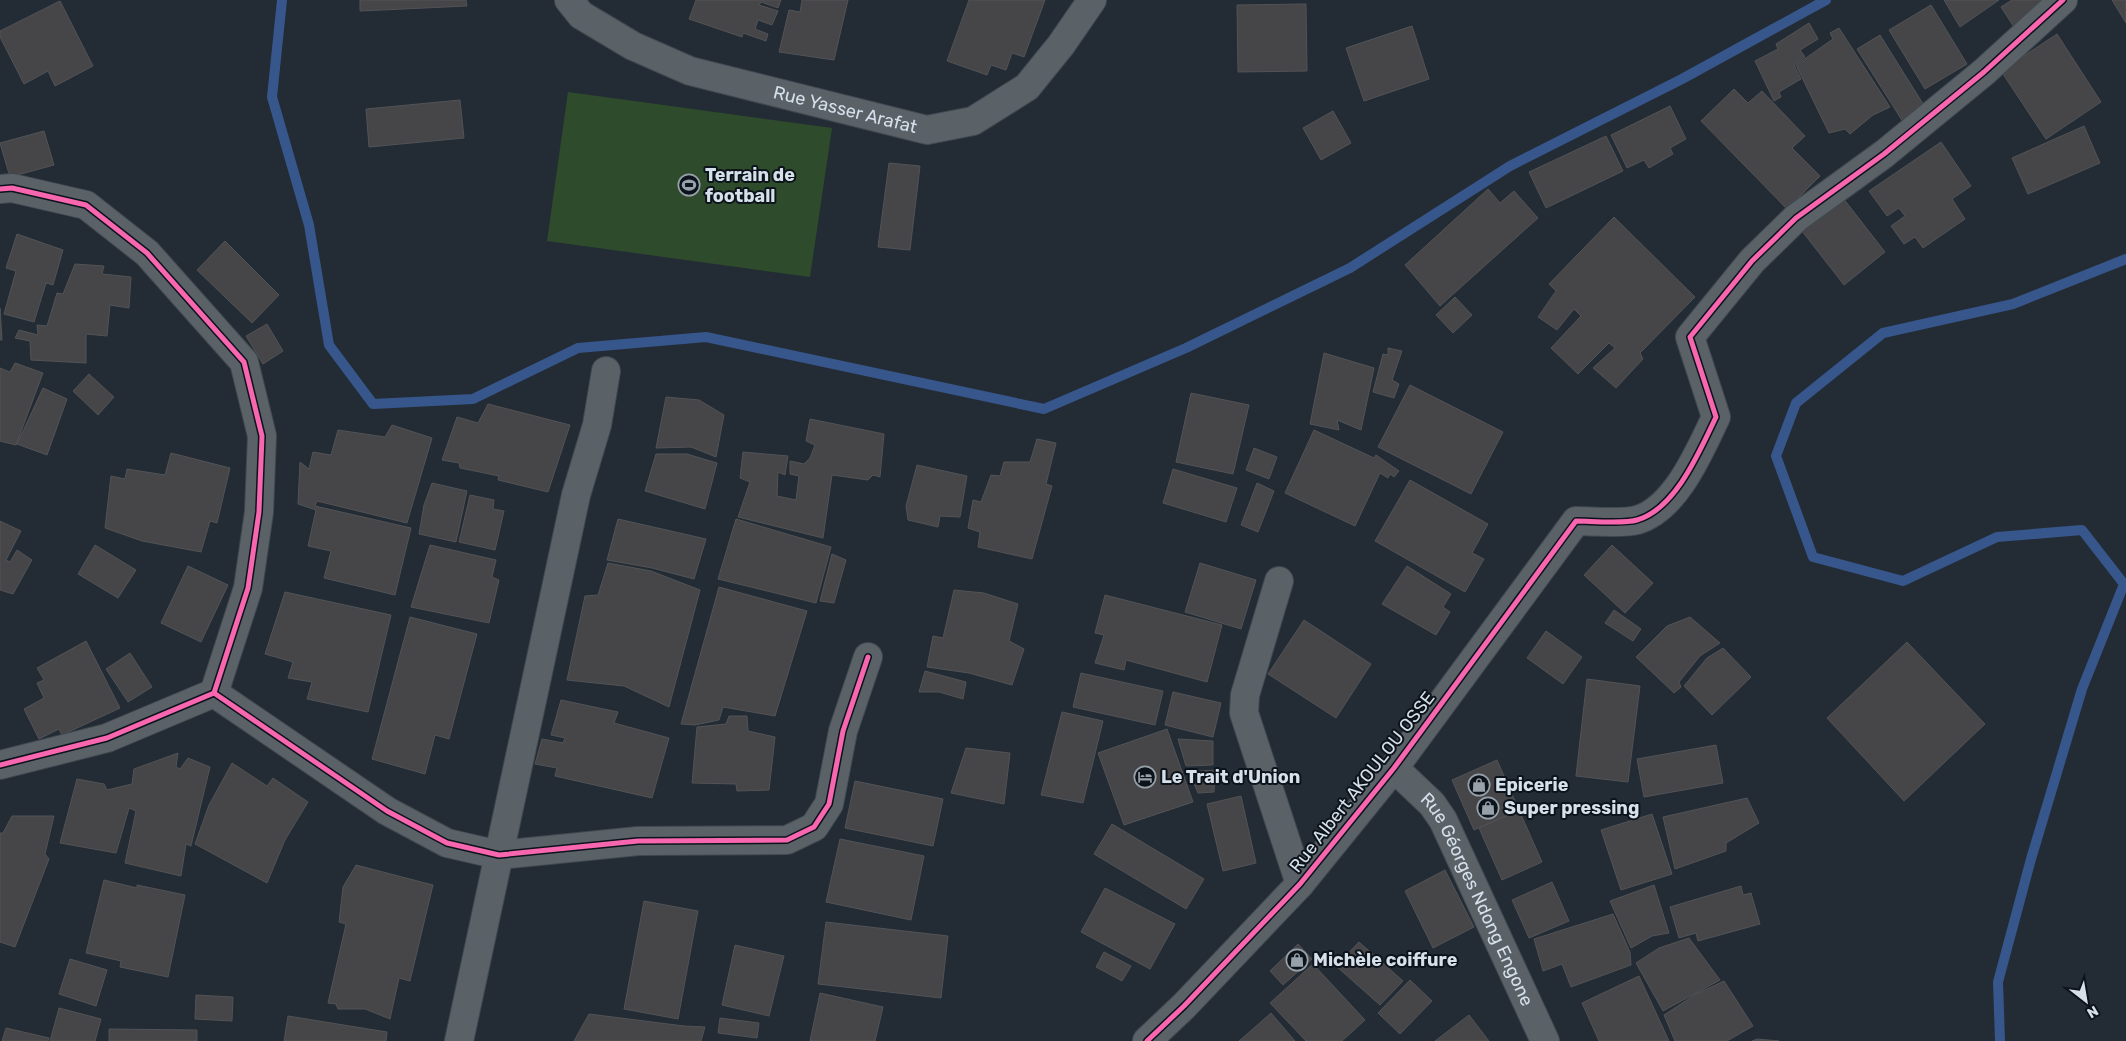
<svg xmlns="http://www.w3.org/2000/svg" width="2126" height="1041" font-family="Rubik,sans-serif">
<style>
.green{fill:#2e4c2b}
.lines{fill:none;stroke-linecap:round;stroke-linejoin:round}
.stream{stroke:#37578c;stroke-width:10}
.building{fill:#464649;stroke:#525356}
.minor-casing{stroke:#414950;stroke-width:30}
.minor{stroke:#5a6268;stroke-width:28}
.cycleway-casing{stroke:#0c131a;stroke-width:8}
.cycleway{stroke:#f766af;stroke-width:5}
.labels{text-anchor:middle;stroke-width:4;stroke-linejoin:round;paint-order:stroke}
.street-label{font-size:18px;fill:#d5e0ea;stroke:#0c131a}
.poi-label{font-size:18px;font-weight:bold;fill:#d5e0ea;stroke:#0c131a;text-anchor:start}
</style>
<rect width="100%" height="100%" fill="#232c34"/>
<path class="green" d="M568 92 832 128 810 277 547 241Z"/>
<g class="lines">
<g class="stream">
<path d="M282 0 272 97 309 225 329 345 373 404 473 399 578 348 706 337 1044 409 1186 348 1350 268 1510 166 1682 79 1826 0"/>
<path d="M2000 1041 1998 982 2031 859 2082 689 2124 584 2082 530 1997 537 1903 581 1813 557 1776 456 1796 403 1883 333 2013 304 2126 259"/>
</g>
</g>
<g class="building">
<path d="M360 0H466L467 6 360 11Z"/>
<path d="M696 0H781L778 8 761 2 759 5 778 11 772 25 758 20 755 29 768 34 766 41 743 33 742 37 689 19Z"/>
<path d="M802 0H848L834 60 779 52 789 10 800 12Z"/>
<path d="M969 0H1045L1024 57 1012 53 1006 70 991 65 987 75 947 61Z"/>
<path d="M1944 0H1999L1960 27Z"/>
<path d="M2012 0H2050L2014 27 2001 7Z"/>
<path d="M2112 0H2126V23Z"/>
<path d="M60 1 93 66 55 86 48 71 24 84 0 37V31Z"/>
<path d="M1306 4 1307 71 1238 72 1237 5Z"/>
<path d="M1931 5 1967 64 1925 89 1889 30Z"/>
<path d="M1809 23 1818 39 1800 50 1805 57 1794 65 1801 79 1779 92 1781 97 1774 101 1755 61 1778 49 1776 44Z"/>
<path d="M1412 26 1429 79 1364 101 1346 48Z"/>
<path d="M1839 28 1890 107 1873 115 1850 134 1845 129 1829 133 1796 65 1833 39 1830 33Z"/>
<path d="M2057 34 2101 102 2046 139 2001 71Z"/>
<path d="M1880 35 1925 107 1905 125 1857 49Z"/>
<path d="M1734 89 1748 103 1762 91 1805 136 1792 148 1820 176 1787 209 1701 121Z"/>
<path d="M460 100 464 138 369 147 366 109Z"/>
<path d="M1670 106 1686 139 1670 148 1673 154 1649 168 1644 160 1627 168 1611 135Z"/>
<path d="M1333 111 1351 143 1321 160 1303 128Z"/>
<path d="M2084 126 2100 163 2028 194 2012 158Z"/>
<path d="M44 131 54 165 10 177 0 143Z"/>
<path d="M1606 136 1623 171 1546 208 1529 172Z"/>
<path d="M1941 142 1971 186 1952 199 1965 219 1923 248 1915 237 1904 244 1891 226 1905 216 1899 208 1887 216 1869 191Z"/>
<path d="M889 163 920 166 910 250 878 247Z"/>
<path d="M1488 189 1500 203 1514 191 1538 218 1440 306 1405 265Z"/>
<path d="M1843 198 1885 252 1844 285 1802 231Z"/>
<path d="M1614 217 1695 297 1640 353 1643 359 1616 388 1593 368 1615 348 1609 343 1578 374 1551 348 1581 316 1574 309 1557 330 1538 317 1556 291 1549 284Z"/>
<path d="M17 234 63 250 53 285 46 283 34 322 4 314 16 271 6 268Z"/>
<path d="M225 241 279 295 252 323 197 270Z"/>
<path d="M75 264 104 266 102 274 131 277 129 308 110 305 107 336 86 334V363L31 360 30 341 15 338 19 330 38 335 37 325 47 326 57 293 63 294Z"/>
<path d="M1455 297 1472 315 1453 333 1436 315Z"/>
<path d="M0 308 2 340H0Z"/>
<path d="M267 324 283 351 263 364 246 336Z"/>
<path d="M1388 348 1402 351 1392 380 1399 384 1394 398 1373 392 1383 354 1388 355Z"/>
<path d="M1324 353 1374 368 1361 430 1337 420 1339 430 1310 424Z"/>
<path d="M15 363 43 373 16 445 0 441V368L10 372Z"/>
<path d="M89 374 114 397 98 415 73 391Z"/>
<path d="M1410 385 1503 432 1471 494 1378 447Z"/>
<path d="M43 388 67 399 47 455 17 444Z"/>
<path d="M1191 393 1249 405 1233 474 1176 462Z"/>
<path d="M666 397 699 400 724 415 716 457 691 447 656 448Z"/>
<path d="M488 404 570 425 548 492 498 480 499 476 460 468 459 463 442 460 457 417 478 423Z"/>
<path d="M810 419 884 434 880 477 873 475 868 480 832 475 823 538 738 517 750 482 740 478 743 452 788 456 785 475 778 472 777 496 796 500 799 476 790 474V461L804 464 810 458 815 445 806 441Z"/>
<path d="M392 425 432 438 407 523 317 501 315 506 411 528 395 595 324 578 331 551 308 546 316 510 298 504 300 462 309 469 313 452 331 455 338 430 385 437Z"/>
<path d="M1314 430 1374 458 1376 455 1399 471 1394 477 1390 474 1388 478 1380 473 1355 526 1285 493Z"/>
<path d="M1037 439 1056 443 1046 484 1052 486 1032 559 978 547 980 532 968 528 973 500 981 502 991 475 1000 476 1004 462H1030Z"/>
<path d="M1254 448 1277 457 1269 479 1246 470Z"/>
<path d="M171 453 230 468 217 523 210 521 201 552 142 541 105 528 111 476 125 479 127 469 165 475Z"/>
<path d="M656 454H687L717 463 705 509 645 491Z"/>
<path d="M917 465 967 476 960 517 940 516 938 527 908 520 906 506Z"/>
<path d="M1173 469 1237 488 1226 522 1163 503Z"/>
<path d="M1410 480 1488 524 1472 553 1484 559 1465 592 1375 541Z"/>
<path d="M432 483 467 491 456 542 419 534 424 505Z"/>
<path d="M1257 483 1274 491 1258 532 1241 525Z"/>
<path d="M470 495 494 500 493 509 504 511 495 550 459 542Z"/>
<path d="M618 519 706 539 694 579 652 568 607 560Z"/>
<path d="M736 519 831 547 816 603 718 579Z"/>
<path d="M0 521 21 531 6 560 10 562 17 550 32 560 13 594 0 590Z"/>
<path d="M95 545 136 570 118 598 78 574Z"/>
<path d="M430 545 496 560 492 577 499 580 489 623 411 607Z"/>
<path d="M1612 545 1653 583 1625 613 1584 575Z"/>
<path d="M832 554 846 560 834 603 820 601Z"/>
<path d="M608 563 651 571 700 590 669 707 624 686 567 680 585 596 598 595Z"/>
<path d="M1200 563 1256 580 1241 629 1185 612Z"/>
<path d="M188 566 228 585 201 642 161 623Z"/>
<path d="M1407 566 1451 594 1443 607 1450 612 1436 635 1382 604Z"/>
<path d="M719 587 807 611 775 716 723 707 719 720 695 725 681 724Z"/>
<path d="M954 590 984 593 1018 604 1009 641 1024 649 1012 685 969 673 927 667 933 636 943 638Z"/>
<path d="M285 592 391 615 368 712 307 699 312 682 288 678 293 662 265 654Z"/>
<path d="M1105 595 1222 625 1207 682 1126 660 1124 670 1095 663 1104 635 1095 633Z"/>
<path d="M1614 610 1641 629 1633 641 1605 623Z"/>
<path d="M410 617 477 634 449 739 435 735 425 774 372 759Z"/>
<path d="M1690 617 1720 643 1700 656 1679 682 1681 687 1674 693 1636 657 1667 626Z"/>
<path d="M1304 620 1371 664 1336 718 1268 674Z"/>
<path d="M1546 631 1582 657 1563 684 1527 658Z"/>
<path d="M86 641 120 708 62 735 59 729 39 739 24 709 44 698 37 683 44 680 37 668Z"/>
<path d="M1907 642 1985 724 1904 801 1827 718Z"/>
<path d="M1723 648 1751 677 1712 715 1684 686 1707 658Z"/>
<path d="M130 653 152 687 128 702 106 669Z"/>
<path d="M925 671 966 682 963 699 939 692H919Z"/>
<path d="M1081 673 1163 691 1155 725 1073 707Z"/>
<path d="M1587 679 1640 686 1628 782 1576 776Z"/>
<path d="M1173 692 1221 703 1213 737 1165 725Z"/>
<path d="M561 700 618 712 614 723 669 738 652 798 555 776 557 768 535 764 542 739 563 743 565 738 551 735Z"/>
<path d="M1062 712 1103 721 1083 803 1041 795Z"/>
<path d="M729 716H747L748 731 775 737 769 790 737 791 736 784 692 783 697 727 726 724Z"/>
<path d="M1167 729 1193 802 1124 825 1098 753Z"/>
<path d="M1178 739 1213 741V765L1186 766Z"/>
<path d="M1716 745 1723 783 1644 797 1637 759Z"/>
<path d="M966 748 1010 753 1004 804 951 793Z"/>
<path d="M178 753 176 767 180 769 188 758 210 767 191 846 186 844 181 876 125 863 136 811 129 808 116 853 60 843 77 779 104 784 107 790 132 784 134 769Z"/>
<path d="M1497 760 1519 810 1474 830 1452 780Z"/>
<path d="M232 763 267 786 273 778 308 802 285 840 267 883 195 844 209 805Z"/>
<path d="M1215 770 1214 792 1198 793 1189 772Z"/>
<path d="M855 781 943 799 933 846 845 828Z"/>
<path d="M1241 796 1256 863 1223 871 1207 804Z"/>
<path d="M1747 798 1759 823 1726 843V851L1675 869 1663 817Z"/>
<path d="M1519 810 1542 862 1502 880 1479 828Z"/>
<path d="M1652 814 1672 874 1621 890 1601 830Z"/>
<path d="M12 816H54L45 854 49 859 15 947 0 942V833H3Z"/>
<path d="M1112 824 1204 879 1186 909 1094 854Z"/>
<path d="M840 839 924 856 911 920 826 902Z"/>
<path d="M356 865 433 885 410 981 399 978 390 1019 365 1009H338L336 1004 328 1003 346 924 339 922 343 887Z"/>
<path d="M1445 870 1474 927 1433 948 1405 891Z"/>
<path d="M104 880 137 888V885L185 895 168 977 120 967 121 961 86 953Z"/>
<path d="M1552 882 1569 921 1529 938 1512 900Z"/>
<path d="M1654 885 1669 933 1652 936 1631 948 1610 901Z"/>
<path d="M1741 886 1743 895 1751 893 1760 924 1698 941 1696 933 1679 938 1670 907Z"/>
<path d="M1105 888 1175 924 1150 969 1081 932Z"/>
<path d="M644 901 698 911 678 1019 624 1009Z"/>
<path d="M1613 914 1630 952 1631 965 1571 987 1562 964 1543 971 1534 939Z"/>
<path d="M826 922 948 936 941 998 818 984Z"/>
<path d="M1689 938 1720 980 1663 1011 1636 963 1659 948Z"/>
<path d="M1359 942 1403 981 1380 1005 1336 966Z"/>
<path d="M1298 944 1312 959 1283 985 1270 971Z"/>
<path d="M735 945 784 956 769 1016 722 1005Z"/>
<path d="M1104 952 1131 966 1122 981 1096 967Z"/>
<path d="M70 959 107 970 96 1006 59 994Z"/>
<path d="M1313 964 1365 1020 1342 1041H1306L1270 1003Z"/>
<path d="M1639 976 1669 1041H1599L1582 1003Z"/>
<path d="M1410 980 1432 1001 1400 1034 1378 1013Z"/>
<path d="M1724 981 1753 1026 1727 1041H1675L1664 1015 1696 994Z"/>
<path d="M820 993 883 1007 875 1041H810Z"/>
<path d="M196 995 233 997 232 1021 195 1019Z"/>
<path d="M59 1008 101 1019 95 1041H50Z"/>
<path d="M1271 1013 1295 1041H1239L1254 1028Z"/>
<path d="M589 1014 684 1026 705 1027 701 1041H574Z"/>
<path d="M1469 1015 1489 1041H1435Z"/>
<path d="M288 1016 387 1032 386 1041H284Z"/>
<path d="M720 1018 759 1023 757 1038 718 1033Z"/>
<path d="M6 1028 49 1038 48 1041H2Z"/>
<path d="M109 1029 197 1030V1041H109Z"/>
<path d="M1757 1039 1779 1041H1752Z"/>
</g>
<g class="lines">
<g class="minor-casing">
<g id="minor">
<path id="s1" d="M569 0 581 15 633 46 690 71 927 130 973 121 1027 87 1061 45 1092 0"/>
<path d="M0 189 12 188 86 205 147 253 244 362 262 436 259 512 248 588 214 693 107 738 0 765"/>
<path d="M1279 581 1245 695 1244 713 1300 884"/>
<path d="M214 693 387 811 447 843 499 855 638 841 787 840 814 827 829 804 843 731 868 657"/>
<path id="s2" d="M1394 768 1432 804 1443 820 1545 1041"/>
<path d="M459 1041 576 495 597 425 606 371"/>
<path d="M1147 1041 1184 1006 1300 884 1394 768 1576 521C1590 521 1624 524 1637 520 1676 509 1700 450 1716 417L1690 337 1752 261 1796 218 1884 154 1984 72 2063 0"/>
</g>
</g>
<use href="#minor" class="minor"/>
<g class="cycleway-casing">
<g id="cycleway">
<path d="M0 189 12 188 86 205 147 253 244 362 262 436 259 512 248 588 214 693 107 738 0 765"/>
<path d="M214 693 387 811 447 843 499 855 638 841 787 840 814 827 829 804 843 731 868 657"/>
<path d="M1147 1041 1184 1006 1300 884 1394 768 1576 521C1590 521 1624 524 1637 520 1676 509 1700 450 1716 417L1690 337 1752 261 1796 218 1884 154 1984 72 2063 0"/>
</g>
</g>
<use href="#cycleway" class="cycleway"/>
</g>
<defs>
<g id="stadium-ring" transform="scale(1.125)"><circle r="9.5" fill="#0c131a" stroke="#97a1aa" stroke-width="1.5"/><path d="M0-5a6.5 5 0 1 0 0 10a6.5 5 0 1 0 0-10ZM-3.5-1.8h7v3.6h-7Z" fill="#97a1aa"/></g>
<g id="hotel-ring" transform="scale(1.125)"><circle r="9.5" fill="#0c131a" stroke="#97a1aa" stroke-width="1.5"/><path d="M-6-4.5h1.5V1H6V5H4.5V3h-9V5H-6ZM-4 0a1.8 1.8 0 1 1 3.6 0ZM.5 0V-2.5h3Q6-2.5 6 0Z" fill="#97a1aa"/></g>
<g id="shop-ring" transform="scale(1.125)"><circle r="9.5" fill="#0c131a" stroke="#97a1aa" stroke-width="1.5"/><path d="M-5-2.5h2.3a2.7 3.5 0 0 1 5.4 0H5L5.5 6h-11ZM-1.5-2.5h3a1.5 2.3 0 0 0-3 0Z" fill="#97a1aa"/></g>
</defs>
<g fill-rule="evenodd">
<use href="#stadium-ring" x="689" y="185"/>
<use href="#hotel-ring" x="1145" y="777"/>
<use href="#shop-ring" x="1479" y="785"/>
<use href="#shop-ring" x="1488" y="808"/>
<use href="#shop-ring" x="1297" y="960"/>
</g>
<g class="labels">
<g class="street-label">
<text dy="6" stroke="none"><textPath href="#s1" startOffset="302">Rue Yasser Arafat</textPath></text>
<text transform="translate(1362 782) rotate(-52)" y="6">Rue Albert AKOULOU OSSE</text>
<text dy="6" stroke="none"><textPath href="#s2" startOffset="158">Rue Géorges Ndong Engone</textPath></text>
</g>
<g class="poi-label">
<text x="705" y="181">Terrain de<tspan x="705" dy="21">football</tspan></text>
<text x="1161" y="783">Le Trait d'Union</text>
<text x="1495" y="791">Epicerie</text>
<text x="1504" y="814">Super pressing</text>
<text x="1313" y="966">Michèle coiffure</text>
</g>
</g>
<g transform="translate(2086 1001) rotate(149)" stroke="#0c131a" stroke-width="4" paint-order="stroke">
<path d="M0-4L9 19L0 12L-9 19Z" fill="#d5e0ea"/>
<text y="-8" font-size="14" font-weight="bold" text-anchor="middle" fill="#d5e0ea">N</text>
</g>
</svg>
